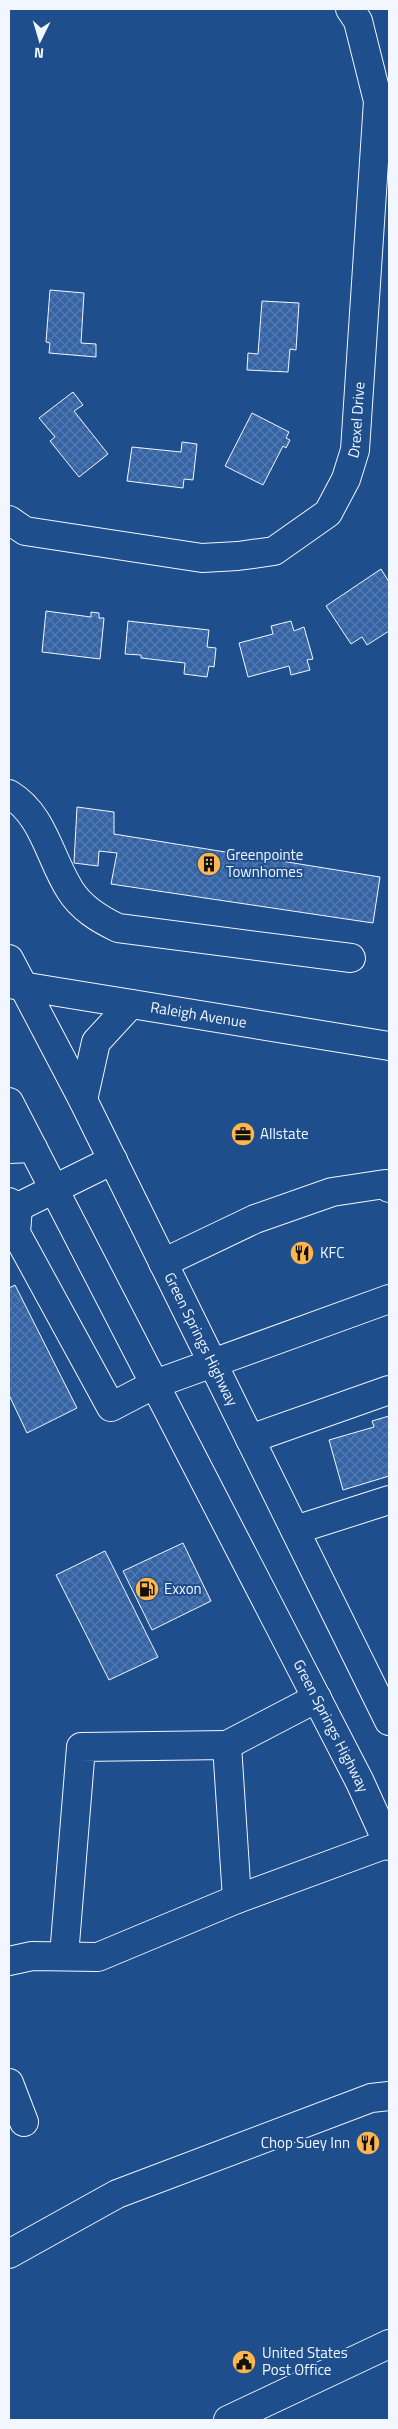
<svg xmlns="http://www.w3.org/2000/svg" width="398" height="2429" font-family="'Titillium Web',sans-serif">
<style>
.building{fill:url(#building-cross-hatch);stroke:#f2f6ff}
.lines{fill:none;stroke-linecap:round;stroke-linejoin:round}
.minor-casing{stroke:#f2f6ff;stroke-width:30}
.major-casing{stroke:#f2f6ff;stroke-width:30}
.minor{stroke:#1f4e8c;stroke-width:28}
.major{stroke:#1f4e8c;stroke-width:28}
.labels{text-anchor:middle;stroke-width:4;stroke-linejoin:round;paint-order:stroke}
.street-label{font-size:15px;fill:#f2f6ff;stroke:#1f4e8c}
.poi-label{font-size:15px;fill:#f2f6ff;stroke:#1f4e8c;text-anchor:start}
</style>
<defs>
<pattern id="building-cross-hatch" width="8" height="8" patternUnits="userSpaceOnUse" patternTransform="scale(1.25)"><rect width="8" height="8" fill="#3563a3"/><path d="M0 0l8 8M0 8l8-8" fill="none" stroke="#537ab1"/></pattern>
</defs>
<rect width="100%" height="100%" fill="#1f4e8c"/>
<g class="building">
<path d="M50 290 84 293 81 343 96 344V357L49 353 50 343 46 342Z"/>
<path d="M262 301 299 303 296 350 290 349 288 372 247 370 248 353 258 354Z"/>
<path d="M73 392 83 405 74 411 108 454 79 477 50 441 55 437 39 418Z"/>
<path d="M252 413 289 432 286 438 290 440 286 448 283 446 263 485 225 466Z"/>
<path d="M182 442 197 444 193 480 184 479 183 488 127 481 132 447 181 452Z"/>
<path d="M381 569 389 582V631L367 645 362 637 351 644 326 606Z"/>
<path d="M46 611 91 617V612L99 613V618H104L100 659 42 652Z"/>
<path d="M128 621 209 630 207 647 216 648 214 667 209 666 207 677 184 674 185 663 141 658V655L125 654Z"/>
<path d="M291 621 294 631 304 627 313 659 307 660 310 670 291 675 289 666 248 677 239 643 273 634 271 626Z"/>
<path d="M77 807 114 812V834L380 877 373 923 111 884 117 853 99 851 98 866 74 863Z"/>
<path d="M15 1285 77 1408 27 1433 9 1395V1288Z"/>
<path d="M389 1416V1476L343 1490 329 1440 374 1427 372 1421Z"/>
<path d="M183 1543 211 1601 152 1630 123 1571Z"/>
<path d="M105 1551 158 1657 109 1680 56 1575Z"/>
</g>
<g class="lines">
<g class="minor-casing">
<g id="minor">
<path id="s1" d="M9 520 25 531 202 558 238 556 274 551 328 513 346 479 355 450 378 101 358 21 350 9"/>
<path d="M9 794C44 815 49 857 70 890 81 908 99 919 118 928L351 958"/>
<path id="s2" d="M9 984 389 1046"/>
<path d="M9 1149 33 1148"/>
<path d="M9 1202 18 1207 113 1160"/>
<path d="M18 1207 16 1233 111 1407 155 1384 389 1299"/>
<path d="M163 1263 255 1219 332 1192 385 1184 389 1188"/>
<path d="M250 1439 389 1390"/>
<path d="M295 1530 389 1500"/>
<path d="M227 1745 317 1698"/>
<path d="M64 1956 81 1747 227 1745 237 1899"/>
<path d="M9 1961 32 1956 98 1957 237 1899 389 1843"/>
<path d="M9 2083 24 2122"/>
<path d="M9 2254 117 2194 371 2098 389 2096"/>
<path d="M228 2420 389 2344"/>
</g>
</g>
<g class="major-casing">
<g id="major">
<path id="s3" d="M9 959 83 1100 389 1721"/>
<path d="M83 1100 96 1042 131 1004"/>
<path id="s4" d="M9 1102 360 1782 389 1846"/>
</g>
</g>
<use href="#minor" class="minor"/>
<use href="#major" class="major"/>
</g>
<defs>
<g id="building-disc" transform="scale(1.25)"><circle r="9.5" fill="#ffb74d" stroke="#1f4e8c"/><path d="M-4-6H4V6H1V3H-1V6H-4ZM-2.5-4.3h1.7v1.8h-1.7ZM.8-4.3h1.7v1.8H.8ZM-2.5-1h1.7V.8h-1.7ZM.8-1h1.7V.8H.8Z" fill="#111"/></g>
<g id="office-disc" transform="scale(1.25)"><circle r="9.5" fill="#ffb74d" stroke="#1f4e8c"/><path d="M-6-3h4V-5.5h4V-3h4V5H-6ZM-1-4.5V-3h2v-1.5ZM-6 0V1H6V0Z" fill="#111"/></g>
<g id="restaurant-disc" transform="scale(1.25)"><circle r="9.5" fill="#ffb74d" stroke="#1f4e8c"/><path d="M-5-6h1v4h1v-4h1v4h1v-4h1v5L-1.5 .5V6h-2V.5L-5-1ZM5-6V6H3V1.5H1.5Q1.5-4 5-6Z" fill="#111"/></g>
<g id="fuel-disc" transform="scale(1.25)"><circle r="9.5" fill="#ffb74d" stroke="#1f4e8c"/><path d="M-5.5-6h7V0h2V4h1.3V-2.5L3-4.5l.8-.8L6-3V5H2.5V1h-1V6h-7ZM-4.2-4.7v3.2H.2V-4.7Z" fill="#111"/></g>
<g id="civic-disc" transform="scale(1.25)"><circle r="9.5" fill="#ffb74d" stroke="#1f4e8c"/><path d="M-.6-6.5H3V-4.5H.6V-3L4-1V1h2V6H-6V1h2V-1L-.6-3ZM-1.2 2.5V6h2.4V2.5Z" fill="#111"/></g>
</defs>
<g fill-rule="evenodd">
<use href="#building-disc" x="209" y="864"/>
<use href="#office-disc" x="243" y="1134"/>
<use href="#restaurant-disc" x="302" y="1253"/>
<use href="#fuel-disc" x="147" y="1589"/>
<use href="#restaurant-disc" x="368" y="2143"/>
<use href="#civic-disc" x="244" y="2362"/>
</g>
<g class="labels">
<g class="street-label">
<text dy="5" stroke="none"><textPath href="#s1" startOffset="436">Drexel Drive</textPath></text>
<text dy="5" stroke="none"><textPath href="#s2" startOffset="192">Raleigh Avenue</textPath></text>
<text dy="5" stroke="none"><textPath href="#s3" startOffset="426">Green Springs Highway</textPath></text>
<text dy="5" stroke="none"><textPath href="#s4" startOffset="702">Green Springs Highway</textPath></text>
</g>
<g class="poi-label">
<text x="226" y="860">Greenpointe<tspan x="226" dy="17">Townhomes</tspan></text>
<text x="260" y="1139">Allstate</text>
<text x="320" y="1258">KFC</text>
<text x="164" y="1594">Exxon</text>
<text x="350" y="2148" text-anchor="end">Chop Suey Inn</text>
<text x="262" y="2358">United States<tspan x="262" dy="17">Post Office</tspan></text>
</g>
</g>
<rect width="398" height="2429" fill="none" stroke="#f2f6ff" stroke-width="20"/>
<g transform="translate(40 40) rotate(185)" stroke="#1f4e8c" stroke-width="4" paint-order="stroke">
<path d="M0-4L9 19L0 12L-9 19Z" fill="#f2f6ff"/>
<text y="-8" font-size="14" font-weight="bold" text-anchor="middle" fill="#f2f6ff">N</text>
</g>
</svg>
